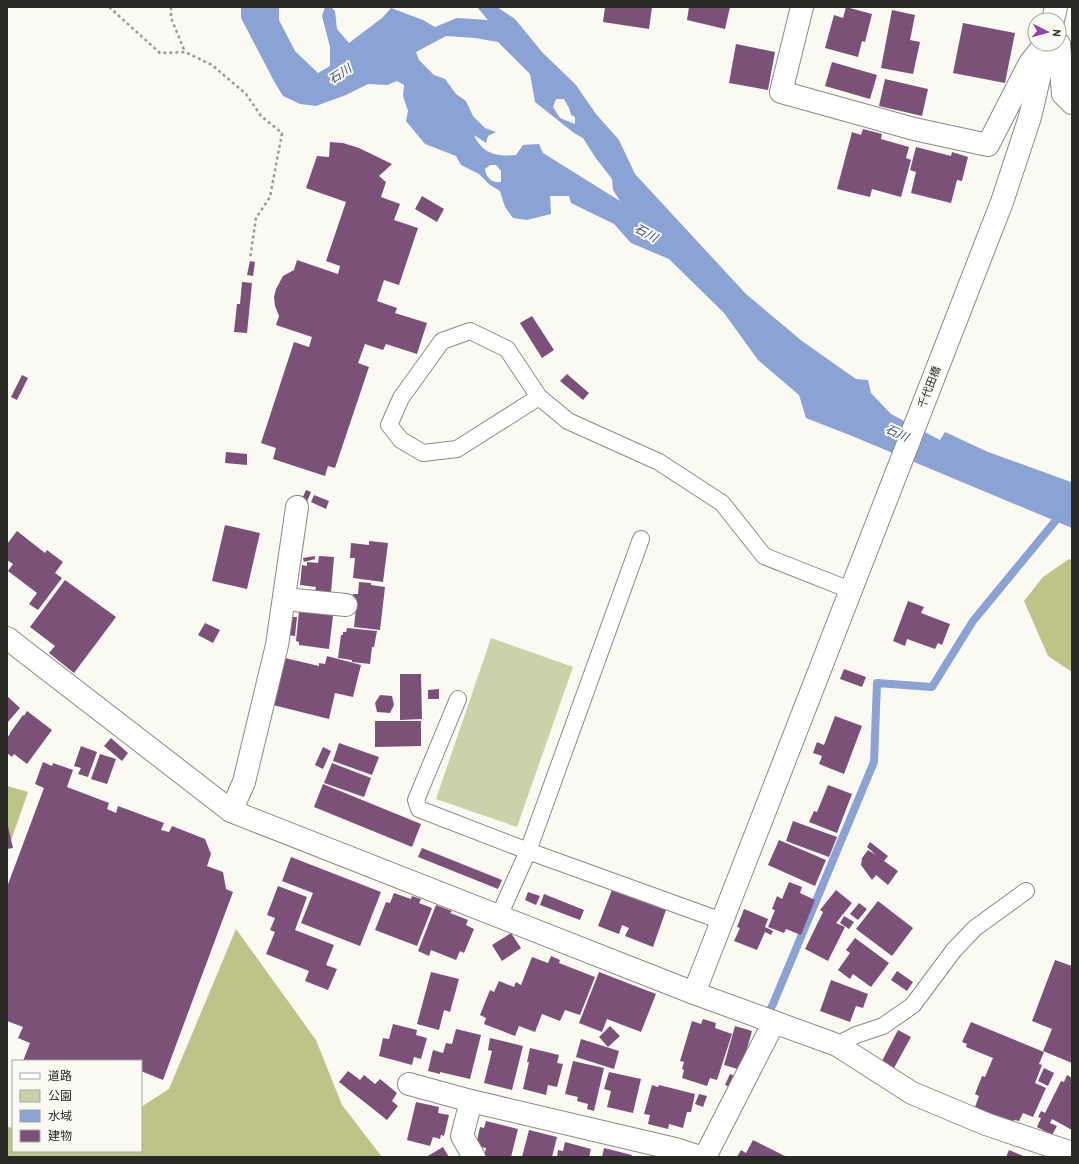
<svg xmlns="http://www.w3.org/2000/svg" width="1079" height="1164" font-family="'PT Sans','Noto Sans JP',sans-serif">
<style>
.green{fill:#cdd1aa}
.forest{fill:#bec388}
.water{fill:#8aa2d4;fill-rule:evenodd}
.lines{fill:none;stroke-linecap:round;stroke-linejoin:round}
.stream{stroke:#8aa2d4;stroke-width:8}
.building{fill:#7b5178}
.service-casing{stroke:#8b8a85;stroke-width:18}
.minor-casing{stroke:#8b8a85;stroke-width:24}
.tertiary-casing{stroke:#8b8a85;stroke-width:24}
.path{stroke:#9c9b96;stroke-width:2.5;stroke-dasharray:3 3;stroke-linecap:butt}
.service{stroke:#fff;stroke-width:16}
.minor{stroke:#fff;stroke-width:22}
.tertiary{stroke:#fff;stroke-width:22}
.labels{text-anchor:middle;stroke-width:4;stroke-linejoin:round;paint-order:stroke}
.street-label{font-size:11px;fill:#282825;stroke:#faf9f2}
.water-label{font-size:12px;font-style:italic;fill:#324e8d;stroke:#faf9f2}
</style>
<rect width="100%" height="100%" fill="#faf9f2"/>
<path class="green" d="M491 638 573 667 517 827 436 799Z"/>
<g class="forest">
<path d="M1069 559 1072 560V672L1048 656 1024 601 1043 577Z"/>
<path d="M7 786 28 792 7 852Z"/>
<path d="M236 929 316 1040 342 1105 382 1157H7V1126L13 1129V1151H67L69 1152 71 1151H141V1107L169 1089Z"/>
</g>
<path class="water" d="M241 7H279V20L295 51 318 73 330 66V47L322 16 325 7H331L335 11 337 29 349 43 382 18 391 8 423 20 435 27 457 18 488 20 477 7H497L515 19 542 52 576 85 596 114 619 140 635 174 746 294 802 341 856 379 868 380 871 393 891 414 940 440 945 432 988 452 1071 482 1072 528 852 436 806 418 799 395 758 360 724 313 669 259 631 243 614 224 571 203 569 196H550L551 214 527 220 513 218 505 207 500 191 490 185 479 174 461 165 456 156 425 144 406 121 408 111 403 96 404 85 397 81 387 85 368 84 346 95 316 106 300 104 283 96 275 83 241 18ZM446 36 475 38 498 42 530 74 535 102 574 133 583 138 595 157 612 179 613 190 620 201 543 153 539 144 523 145 516 155C498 157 482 154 474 135L486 143 488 136 496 132 485 128 473 116 466 101 456 94 445 79 434 75 419 60 416 52ZM556 99H564L569 108 571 115 575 117V124L560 118 553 107ZM490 165H496L501 171V182C492 183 486 178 485 169Z"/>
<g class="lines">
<path class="stream" d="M766 1018 773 1004 874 762 877 683 932 687 973 621 1062 513"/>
</g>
<g class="building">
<path d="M605 7H652L649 29 603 22Z"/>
<path d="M689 7H730L725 29 687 20Z"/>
<path d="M846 7 872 14 865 42 862 41 858 57 825 48 834 15 843 18Z"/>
<path d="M892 10 915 15 910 40 920 42 913 74 881 68Z"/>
<path d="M963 23 1015 33 1005 83 953 73Z"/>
<path d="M736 44 775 52 768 90 729 83Z"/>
<path d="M832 62 877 75 870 99 825 86Z"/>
<path d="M885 79 928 89 922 116 879 106Z"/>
<path d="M863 129 882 134 881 139 909 147 906 158 911 160 901 197 872 189 870 197 837 189 852 132 861 135Z"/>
<path d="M330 142 343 143 359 148 392 164 379 176 386 182 381 197 400 204 394 220 418 228 399 285 384 280 377 301 397 308 395 313 427 323 417 354 386 344 383 350 365 344 358 363 369 367 335 468 328 466 325 476 273 459 276 448 261 443 294 342 309 347 312 337 276 325 279 316 275 306 274 297 276 289 283 276 294 270 297 260 338 274 340 266 326 261 346 202 306 188 317 156 329 157Z"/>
<path d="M916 147 951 156 952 152 968 157 962 181 957 180 951 203 911 193 916 172 910 170Z"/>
<path d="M422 196 444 209 437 222 415 209Z"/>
<path d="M250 261 255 262 253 276 247 275Z"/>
<path d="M242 282 252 283 247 333 234 332 237 304H240Z"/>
<path d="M532 316 554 350 542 358 520 323Z"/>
<path d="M567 374 589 393 583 400 560 381Z"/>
<path d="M22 375 28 378 17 400 11 397Z"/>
<path d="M226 452 247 454V465L225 463Z"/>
<path d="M306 490 311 492 306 504 301 501Z"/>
<path d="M314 495 329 501 326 509 311 502Z"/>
<path d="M225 525 260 533 247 589 212 581Z"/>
<path d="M17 531 45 553 47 550 63 562 55 573 62 578 38 610 29 604 37 593 8 571 13 564 7 560V544Z"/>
<path d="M369 541 388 543 383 582 353 578 355 558H350L351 543 369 545Z"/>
<path d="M315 556V559L304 562 303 558Z"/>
<path d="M319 556 334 557 331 593 315 591 316 587 300 585 302 565 307 566V562L318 563Z"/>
<path d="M65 580 116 617 74 673 49 653 55 646 30 627Z"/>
<path d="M359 582 371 583V585L385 587 380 630 354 627 356 608H351L353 594H358Z"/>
<path d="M908 601 924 607 921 613 950 624 942 645 938 643 935 649 907 639 905 646 893 641Z"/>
<path d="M299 611 330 614 333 616 329 649 299 645V642L296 641Z"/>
<path d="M292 617H297L295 636 288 635Z"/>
<path d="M205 623 220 630 213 643 198 635Z"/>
<path d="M347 628 377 631 374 647H372L370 664 352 662V660L338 658 341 635H343V632H346Z"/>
<path d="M327 656 361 665 353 697 335 693 329 719 273 705 285 658 319 666V663L325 664Z"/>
<path d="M844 669 866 677 862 687 840 679Z"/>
<path d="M400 674H421L422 719 400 720Z"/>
<path d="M439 689V699H428V690Z"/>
<path d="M380 695 392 696 394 705 390 713 377 712 375 703Z"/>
<path d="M7 696 20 708 7 723Z"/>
<path d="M27 711 52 730 27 764 14 754 12 757 7 753V738L10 734V733L23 715 24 716Z"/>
<path d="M835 716 862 726 844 774 819 764 822 756 813 753 817 742 824 745Z"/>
<path d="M375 721H421V746L375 747Z"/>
<path d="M111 738 128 753 122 761 104 746Z"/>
<path d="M339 743 379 757 372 775 333 761Z"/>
<path d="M81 746 97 752 88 777 78 774 81 768 74 766Z"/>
<path d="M323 747 331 751 323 769 315 765Z"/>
<path d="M100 754 116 759 107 784 91 779Z"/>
<path d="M43 762 52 766 53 763 73 770 67 787 109 803 107 809 116 813 118 806 164 823 161 830 169 832 172 826 205 839 211 854 207 866 223 872 226 889 233 892 163 1080 141 1071V1061H23L30 1043 18 1038 23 1027 7 1021V887L44 788 35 784Z"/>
<path d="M332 763 371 778 364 797 324 783Z"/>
<path d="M323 784 421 824 412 847 314 807Z"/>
<path d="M828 785 852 794 837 833 809 822 814 811 817 812Z"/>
<path d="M793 821 837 837 829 857 786 841Z"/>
<path d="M7 822 13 848 7 849Z"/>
<path d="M779 840 826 860 815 886 768 865Z"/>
<path d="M870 842 888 856 884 861 898 871 888 885 876 875 872 880 861 865 862 858 868 850 876 855 867 847Z"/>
<path d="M422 848 502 880 498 889 418 857Z"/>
<path d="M291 857 381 892 360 946 301 923 313 893 282 881Z"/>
<path d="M789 882 802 887 800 893 815 900 801 935 786 929 784 933 768 927 775 910 772 909 777 896 782 899Z"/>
<path d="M278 886 307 897 295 930 334 945 326 965 337 969 328 990 305 981 309 971 266 954 275 932 270 930 275 918 267 915Z"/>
<path d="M612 890 666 910 653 947 625 936 629 928 622 925 619 934 598 926Z"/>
<path d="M836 890 852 903 836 923 845 927 828 961 805 949 823 912 820 910Z"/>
<path d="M528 892 540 896 536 905 525 900Z"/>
<path d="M394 893 411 899 412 896 421 899 419 903 432 908 417 946 375 930 386 902 390 903Z"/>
<path d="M544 894 584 910 580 920 540 905Z"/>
<path d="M878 901 913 928 892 956 856 929Z"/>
<path d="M859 903 867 909 858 920 850 914Z"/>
<path d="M436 905 452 911 450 913 468 920 466 925 474 929 464 953 460 951 456 960 431 950 429 956 418 951Z"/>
<path d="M744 909 768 919 765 927 773 931 771 935 765 932 757 950 734 941 740 928 737 927Z"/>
<path d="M844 916 854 922 849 929 840 923Z"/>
<path d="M511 933 521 948 502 961 492 945Z"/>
<path d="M855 938 889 963 871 987 853 974 850 979 838 970 850 953 846 950Z"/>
<path d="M551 956 560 960 559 963 595 977 580 1015 565 1010 560 1021 542 1014 535 1032 519 1026 515 1036 484 1024 486 1018 480 1015 490 990 494 992 499 981 514 987 516 982 521 985 532 957 548 963Z"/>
<path d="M1055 960 1072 966V1063L1043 1051 1052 1029 1032 1021Z"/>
<path d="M897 971 913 982 907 991 891 980Z"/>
<path d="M431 972 459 979 450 1012 444 1010 439 1030 417 1024Z"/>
<path d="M599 972 656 994 641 1032 607 1019 602 1032 579 1023Z"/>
<path d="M831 980 868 994 863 1008 856 1006 850 1022 820 1011Z"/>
<path d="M703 1019 716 1023 715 1028 732 1034 717 1080 710 1078 707 1086 682 1078 684 1070 682 1069 684 1062 680 1061 692 1021 701 1024Z"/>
<path d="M971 1022 1044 1052 1039 1064 1042 1065 1035 1083 1046 1088 1033 1117 1023 1113 1019 1121 1014 1120 1013 1123 975 1107 979 1096 975 1094 982 1076 985 1077 993 1058 966 1047 967 1044 962 1042Z"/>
<path d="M393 1024 417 1030 416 1035 427 1038 421 1059 414 1057 412 1065 379 1056 383 1038 389 1039Z"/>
<path d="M610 1026 620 1036 608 1047 599 1037Z"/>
<path d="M735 1026 752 1031 741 1070 724 1065Z"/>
<path d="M456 1029 481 1035 470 1079 440 1072V1074L428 1071 433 1050 443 1053 446 1043 452 1044Z"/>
<path d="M898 1030 911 1037 894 1068 882 1061Z"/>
<path d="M490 1038 523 1046 512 1090 484 1083 492 1051 488 1050Z"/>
<path d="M581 1039 619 1051 614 1069 576 1057Z"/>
<path d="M530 1048 559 1055 557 1063 563 1064 557 1087 548 1085 546 1095 523 1089 529 1062H527Z"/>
<path d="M573 1061 604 1068 594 1111 587 1109 588 1104 577 1101 578 1097 565 1094Z"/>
<path d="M1044 1068 1054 1073 1048 1086 1038 1081Z"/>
<path d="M348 1071 360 1080 364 1075 375 1084 380 1079 397 1093 392 1101 398 1106 387 1120 339 1082Z"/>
<path d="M609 1072 641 1079 633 1113 607 1107 611 1091 604 1089Z"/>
<path d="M730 1074 737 1077 733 1088 725 1085Z"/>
<path d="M1067 1075 1072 1078V1130L1052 1119 1050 1123 1057 1126 1052 1135 1037 1127 1041 1118 1038 1117 1041 1111 1045 1113 1061 1081 1064 1082Z"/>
<path d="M652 1085 658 1087 659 1085 695 1094 691 1112H687L683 1128 669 1124 668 1129 648 1124 650 1115 644 1114Z"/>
<path d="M699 1094 707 1096 703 1107 695 1104Z"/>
<path d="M416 1102 439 1107 438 1113 449 1115 444 1136 441 1135 440 1139 433 1137 430 1146 407 1140Z"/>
<path d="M486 1121 518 1129 511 1157H484L486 1148 476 1146 480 1127 484 1128Z"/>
<path d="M529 1130 557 1137 552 1157H522Z"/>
<path d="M753 1140 787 1157H737L741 1150 746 1153Z"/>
<path d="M565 1142 591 1149 589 1157H557L558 1150 563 1151Z"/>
<path d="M443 1147 449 1157H426Z"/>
<path d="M604 1148 632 1155 631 1157H602Z"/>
<path d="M1009 1150 1026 1157H1006Z"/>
</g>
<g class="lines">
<g class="service-casing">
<g id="service">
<path d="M539 397 457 449 423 453 401 440 389 425 401 398 442 341 470 331 507 349 539 397 568 421 659 462 722 503 764 556 850 590"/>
<path d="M458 699 416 800 419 809 528 851 722 921"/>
<path d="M499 916 528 851 641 539"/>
<path d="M837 1045 856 1035 883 1026 913 1005 954 950 975 928 1026 891"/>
</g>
</g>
<g class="minor-casing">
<g id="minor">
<path d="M802 7 781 92 914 129 988 145 1030 63 1045 44"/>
<path d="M1059 44 1063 94 1072 103"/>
<path d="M284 599 346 605"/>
<path d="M7 638 231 811 694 993 837 1045 912 1093 986 1124 1072 1153"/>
<path d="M231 811 244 782 277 645 297 507"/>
<path d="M409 1084 471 1101 675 1149 700 1157"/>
<path d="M471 1101 462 1136 474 1157"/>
<path d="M705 1157 774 1022"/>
</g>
</g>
<g class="tertiary-casing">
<g id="tertiary">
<path d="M1053 20 1056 7"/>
<path d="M694 993 1002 202 1030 117 1047 44"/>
</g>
</g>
<g class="path">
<path d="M109 7 160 53 185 52 212 65 246 94 261 116 282 133 270 197 256 218 250 259"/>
<path d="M171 7V18L185 52"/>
</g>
<use href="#service" class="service"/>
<use href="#minor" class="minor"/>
<use href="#tertiary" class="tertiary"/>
</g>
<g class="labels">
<g class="street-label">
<text transform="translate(929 387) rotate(-69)" y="4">千代田橋</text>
</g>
<g class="water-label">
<text transform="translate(340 74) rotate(-33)" y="4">石川</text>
<text transform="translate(646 233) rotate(29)" y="4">石川</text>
<text transform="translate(897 433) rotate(24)" y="4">石川</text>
</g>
</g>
<rect width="1079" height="1164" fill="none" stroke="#282825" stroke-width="16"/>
<rect x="12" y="1060" width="130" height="92" fill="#faf9f2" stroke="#a6a5a0"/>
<rect x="20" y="1073" width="20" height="6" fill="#ffffff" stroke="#a6a5a0"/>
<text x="48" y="1080" font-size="12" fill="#282825">道路</text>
<rect x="20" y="1090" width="20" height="12" fill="#cdd1aa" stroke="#a6a5a0"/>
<text x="48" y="1100" font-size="12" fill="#282825">公園</text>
<rect x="20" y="1110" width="20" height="12" fill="#8aa2d4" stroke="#a6a5a0"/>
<text x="48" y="1120" font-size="12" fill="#282825">水域</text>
<rect x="20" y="1130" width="20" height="12" fill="#7b5178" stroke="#a6a5a0"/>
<text x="48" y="1140" font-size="12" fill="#282825">建物</text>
<g transform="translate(1047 32) rotate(96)"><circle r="19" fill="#faf9f2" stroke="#a6a5a0"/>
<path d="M0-3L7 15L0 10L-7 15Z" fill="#9341b0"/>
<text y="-6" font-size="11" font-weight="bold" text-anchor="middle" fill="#282825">N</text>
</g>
</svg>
